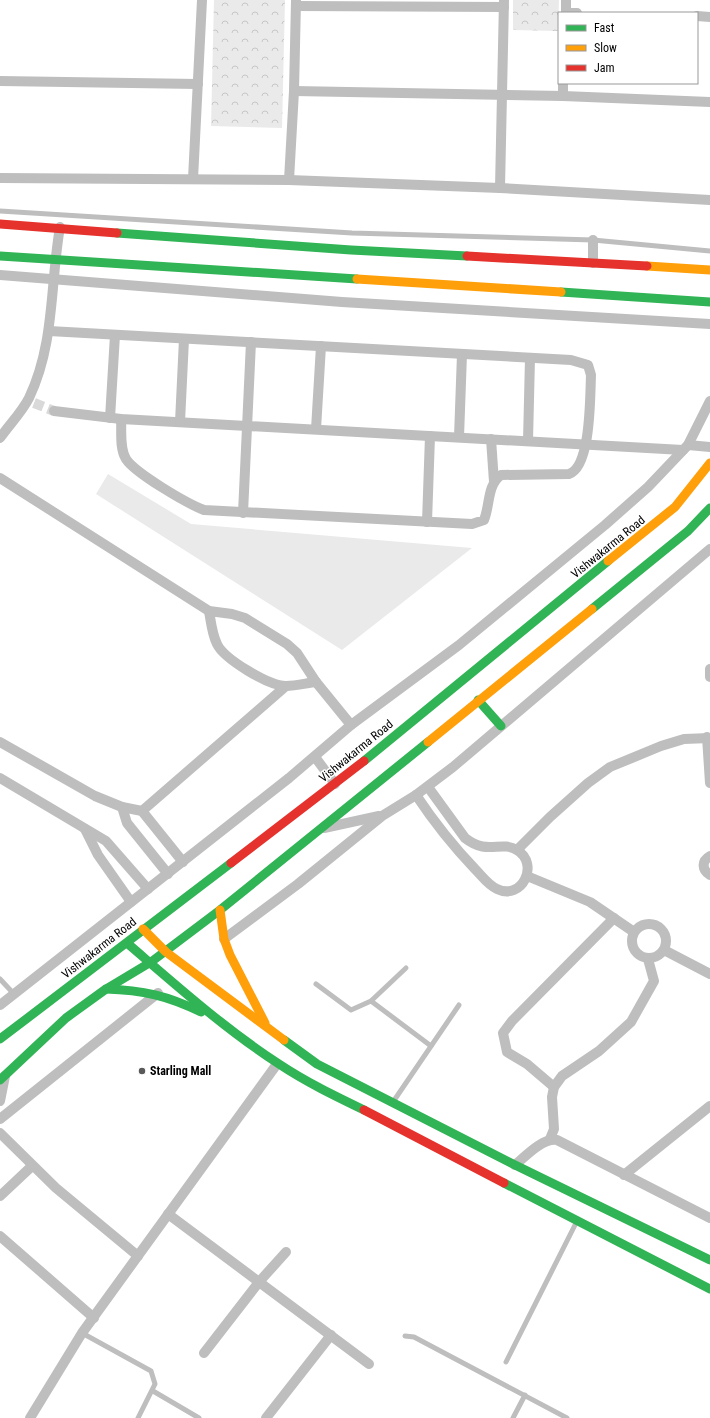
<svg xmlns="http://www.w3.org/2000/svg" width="710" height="1418" font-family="'Roboto Condensed',sans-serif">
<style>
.green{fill:#eaeaea}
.park{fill:url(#park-crowns)}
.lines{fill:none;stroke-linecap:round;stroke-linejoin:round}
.street-tunnel{stroke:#d9d9d9;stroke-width:10;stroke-dasharray:10 5;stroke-linecap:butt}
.lane{stroke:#bebebe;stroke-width:5}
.street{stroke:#bebebe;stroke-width:10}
.fast{stroke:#30b455;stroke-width:9}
.slow{stroke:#ff9f0a;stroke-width:9}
.jam{stroke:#e5322d;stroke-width:9}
.poi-dot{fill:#595959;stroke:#fff;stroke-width:1.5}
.labels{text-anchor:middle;stroke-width:3;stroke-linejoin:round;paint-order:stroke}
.street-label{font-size:12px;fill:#000;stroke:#fff}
.poi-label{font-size:12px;font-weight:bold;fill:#000;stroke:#fff;text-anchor:start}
</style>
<defs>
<pattern id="park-crowns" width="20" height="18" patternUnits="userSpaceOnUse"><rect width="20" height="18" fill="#eaeaea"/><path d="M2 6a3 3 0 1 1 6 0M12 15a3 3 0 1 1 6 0" fill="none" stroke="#c7c7c7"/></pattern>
</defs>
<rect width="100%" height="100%" fill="#fff"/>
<path class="green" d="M108 474 191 524 472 548 342 650 96 494Z"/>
<g class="park">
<path d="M214 0H285L282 128 211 126Z"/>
<path d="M513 0H559L558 31 513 30Z"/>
</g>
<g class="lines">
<path class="street-tunnel" d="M34 403 54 411"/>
<g class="lane">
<path d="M0 211 352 233 593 240 710 251"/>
<path d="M0 979 14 994"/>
<path d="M316 984 351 1010 371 1001 431 1046"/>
<path d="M371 1001 406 968"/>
<path d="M393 1102 459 1005"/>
<path d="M82 1333 151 1371 155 1384 138 1418"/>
<path d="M405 1336 414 1337 567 1418"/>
<path d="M506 1362 577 1221"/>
<path d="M153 1391 199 1418"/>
<path d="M513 1418 525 1395"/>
</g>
<g class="street">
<path d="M566 0V13"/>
<path d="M296 6 504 7"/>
<path d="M566 13H577"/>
<path d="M697 16 710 17"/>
<path d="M0 81 198 84"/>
<path d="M294 91 563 96 710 102"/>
<path d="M563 96V83"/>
<path d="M0 178 289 180 500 188 710 200"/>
<path d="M193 179 202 0"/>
<path d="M289 180 294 91 296 1"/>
<path d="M500 188 504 0"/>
<path d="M593 263V240"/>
<path d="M0 275 342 302 710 324"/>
<path d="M49 331 571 360 588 365 591 375C590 397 591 467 569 474L501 475C487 485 490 506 484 520L472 524 204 510C186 503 135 473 126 459 119 448 122 430 121 419"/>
<path d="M54 411 121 419 683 450"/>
<path d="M110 418 115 335"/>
<path d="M180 422 184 339"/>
<path d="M316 429 321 346"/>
<path d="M459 437 462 354"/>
<path d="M0 438C9 425 22 412 29 398 55 344 50 284 60 227"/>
<path d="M491 439 494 482"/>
<path d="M528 441 530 358"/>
<path d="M688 445 710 447"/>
<path d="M0 478 209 611 232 614 245 618 287 644 297 653 316 682 351 725 289 778 0 1005"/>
<path d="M243 513 251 342"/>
<path d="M427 522 430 436"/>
<path d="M209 611C211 622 212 634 217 644 224 659 269 686 286 686 296 686 307 683 316 682"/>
<path d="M710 669V677"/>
<path d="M351 725 459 645 605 525 648 487 688 445 710 401"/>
<path d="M707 737 710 783"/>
<path d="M0 742 95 796 122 807 142 811 183 862"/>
<path d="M315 757 335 784"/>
<path d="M0 778 106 841 148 889"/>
<path d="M416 795C434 822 453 846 475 869 482 876 488 885 497 889 522 901 540 864 517 850 500 840 488 856 465 838L428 787"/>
<path d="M122 807 127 823 168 874"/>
<path d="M142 811 286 686"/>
<path d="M324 828 379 816"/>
<path d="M85 829 98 855 131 902"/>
<path d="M517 850 550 817 588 783 610 767 661 746 684 739 710 738"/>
<path d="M710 856C701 861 702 870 710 875"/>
<path d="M527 876 590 902 634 932"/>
<circle cx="649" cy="941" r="17"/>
<path d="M224 939 298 884 382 816 416 795 453 767 710 549"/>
<path d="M664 950 710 974"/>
<path d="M554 1087 527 1064 507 1052 503 1033 512 1021 614 918"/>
<path d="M0 1101 5 1076"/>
<path d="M0 1119 158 993"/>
<path d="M0 1133 56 1188 138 1256"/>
<path d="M550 1139 554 1129 552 1097 554 1087 562 1076 599 1051 631 1022 654 981 648 959"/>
<path d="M515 1165C526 1156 542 1138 557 1140L710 1218"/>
<path d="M624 1175 710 1106"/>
<path d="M0 1196 32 1166"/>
<path d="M168 1214 369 1364"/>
<path d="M0 1236 94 1318"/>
<path d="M204 1353 259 1282 286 1252"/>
<path d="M30 1418 82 1333 277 1064"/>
<path d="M266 1418 331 1335"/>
</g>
<g class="fast">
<path d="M117 233 351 250 467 256"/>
<path d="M0 256 357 279"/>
<path d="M561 292 710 302"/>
<path d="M592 609 688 531 710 508"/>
<path d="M478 700 501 726"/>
<path d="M364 761 608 561"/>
<path d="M127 943C176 985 225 1029 279 1064 306 1082 335 1096 364 1110"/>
<path d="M106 989C143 990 168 996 201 1012"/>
<path d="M0 1039 231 863"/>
<path d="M284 1040 317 1064 515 1165 710 1260"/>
<path d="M0 1080 66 1018 106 989 151 962 220 910 428 742"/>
<path d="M504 1183 710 1289"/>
</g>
<g class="slow">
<path d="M647 266 710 270"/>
<path d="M357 279 561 292"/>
<path d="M608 561 675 507 710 463"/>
<path d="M428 742 592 609"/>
<path d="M220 910 224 939 230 955 265 1023"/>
<path d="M143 929 166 952 284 1040"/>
</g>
<g class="jam">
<path d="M0 224 117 233"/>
<path d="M467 256 647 266"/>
<path d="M231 863 364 761"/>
<path d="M364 1110 504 1183"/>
</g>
</g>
<circle class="poi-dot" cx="142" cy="1071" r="4"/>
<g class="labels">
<g class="street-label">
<text transform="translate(608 547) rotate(-39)" y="4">Vishwakarma Road</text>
<text transform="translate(356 751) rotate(-39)" y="4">Vishwakarma Road</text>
<text transform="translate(99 948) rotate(-38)" y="4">Vishwakarma Road</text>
</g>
<g class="poi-label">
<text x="150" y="1075">Starling Mall</text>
</g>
</g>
<rect x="558" y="12" width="140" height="72" fill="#ffffff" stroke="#999999"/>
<rect x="566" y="25" width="20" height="6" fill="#30b455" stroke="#999999"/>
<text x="594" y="32" font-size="12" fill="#000000">Fast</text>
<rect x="566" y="45" width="20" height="6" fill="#ff9f0a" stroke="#999999"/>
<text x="594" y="52" font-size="12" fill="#000000">Slow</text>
<rect x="566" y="65" width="20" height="6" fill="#e5322d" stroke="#999999"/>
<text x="594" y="72" font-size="12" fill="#000000">Jam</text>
</svg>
